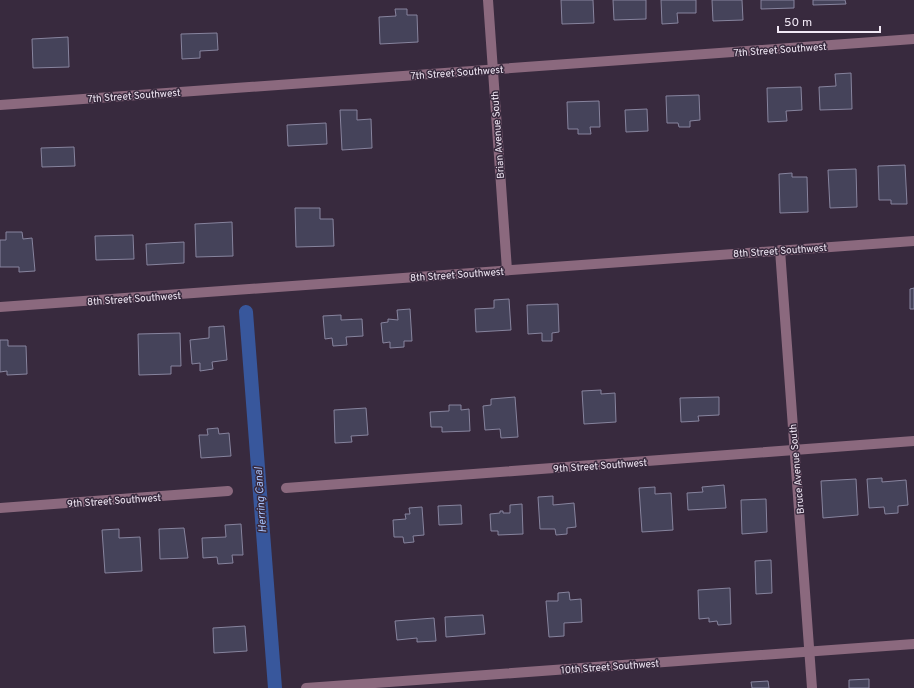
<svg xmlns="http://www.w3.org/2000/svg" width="914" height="688" font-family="Overpass,sans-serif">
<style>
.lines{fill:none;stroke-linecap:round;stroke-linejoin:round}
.canal{stroke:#38579c;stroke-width:14}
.building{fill:#45435a;stroke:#87849e}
.minor{stroke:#8b697e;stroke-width:10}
.labels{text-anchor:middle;stroke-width:3;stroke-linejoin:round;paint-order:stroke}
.street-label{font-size:10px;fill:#f1e8f5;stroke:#382a3e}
.water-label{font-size:11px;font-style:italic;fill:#a7c4ff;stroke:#382a3e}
</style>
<rect width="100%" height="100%" fill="#382a3e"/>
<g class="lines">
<path class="canal" d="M246 312 275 688"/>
</g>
<g class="building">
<path d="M561 0H593L594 23 562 24Z"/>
<path d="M613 0H646V19L614 20Z"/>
<path d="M661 0H696V13H677L678 23 662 24Z"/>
<path d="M712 0H742L743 20 713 21Z"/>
<path d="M761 0H794V8L761 9Z"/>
<path d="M813 0H845L846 4 813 5Z"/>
<path d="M395 9H407V15H417L418 42 380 44 379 17 396 16Z"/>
<path d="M217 33 218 50 200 51V58L182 59 181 34Z"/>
<path d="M68 37 69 67 33 68 32 39Z"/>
<path d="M851 73 852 109 820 110 819 87 836 86 835 74Z"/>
<path d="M801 87 802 110 786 111 787 121 768 122 767 88Z"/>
<path d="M699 95 700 120 690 121V127H679L678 123H667L666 96Z"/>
<path d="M599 101 600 127H590L591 134H578V129H568L567 102Z"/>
<path d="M647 109 648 131 626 132 625 110Z"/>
<path d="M340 110H357V120L371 119 372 148 342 150Z"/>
<path d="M326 123 327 144 288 146 287 125Z"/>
<path d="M74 147 75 166 42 167 41 148Z"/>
<path d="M905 165 907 204H891V200H879L878 166Z"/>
<path d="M856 169 857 207 830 208 828 170Z"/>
<path d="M792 173V177H807L808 212 780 213 779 174Z"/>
<path d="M295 208H320V219H333L334 246 296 247Z"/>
<path d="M232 222 233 256 196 257 195 224Z"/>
<path d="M6 232H22L23 239 32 238 35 271 19 272V267H0V240H6Z"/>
<path d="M133 235 134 259 96 260 95 236Z"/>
<path d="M184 242V263L147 265 146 244Z"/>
<path d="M914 288V309H910V289Z"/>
<path d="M509 299 511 330 476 332 475 309 494 308V300Z"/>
<path d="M558 304 559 332 552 333V341H542V333L528 334 527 305Z"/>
<path d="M410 309 412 341H404V347L390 348V342L383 343 381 323 388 322V319L398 320 397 310Z"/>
<path d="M341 315V320L362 319 363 336 346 337 347 345 333 346 332 338 325 339 323 316Z"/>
<path d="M224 326 227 360 212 362 213 369 200 371V363L192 364 190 340 209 338V327Z"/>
<path d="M180 333 181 366H171V374L139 375 138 334Z"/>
<path d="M0 340H8V346H26L27 374 7 375V371L0 372Z"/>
<path d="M601 390V394L615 393 616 422 584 424 582 391Z"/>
<path d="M515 397 518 437 501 438 500 429 485 430 483 406 491 405V399Z"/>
<path d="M719 397V415L698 416 699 421 681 422 680 398Z"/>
<path d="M449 405H461V410L469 409 470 431 442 432V427H431L430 412 449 411Z"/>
<path d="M366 408 368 435 351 436 352 442 335 443 334 410Z"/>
<path d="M218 428 219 434 229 433 231 456 201 458 199 435H208L207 429Z"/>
<path d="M882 478V482L906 480 908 505 898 506V513L885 514 884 507 869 508 867 479Z"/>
<path d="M856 479 858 515 823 518 821 481Z"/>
<path d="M724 485 726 508 688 510 687 493 703 492 702 487Z"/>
<path d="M655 487V494L671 493 673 530 642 532 639 488Z"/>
<path d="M553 496V505L574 503 576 527 567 528V534L556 535 555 529H540L538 497Z"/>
<path d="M766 499 767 532 742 534 741 500Z"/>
<path d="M522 504 523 534 498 535V531H491L490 514 500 513V511H503V513H510V505Z"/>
<path d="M461 505 462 524 439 525 438 506Z"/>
<path d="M422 507 424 535 413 536 414 542 404 543 403 537H394L393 520 406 519 405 514H410L409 508Z"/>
<path d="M241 524 243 555H232L233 563 218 564 217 557 203 558 202 538 226 537 225 525Z"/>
<path d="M184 528 188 558 160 559 159 529Z"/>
<path d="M119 529V538L140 537 142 571 105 573 102 530Z"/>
<path d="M771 560 772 593 756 594 755 561Z"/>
<path d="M730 588 731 624 718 625 717 621 709 622V618L699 619 698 590Z"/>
<path d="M569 592 570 600 581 599 582 622 564 623V636L549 637 546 601H558V593Z"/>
<path d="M483 615 485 634 446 637 445 617Z"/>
<path d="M434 618 436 641 417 642V638L397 640 395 621Z"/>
<path d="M245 626 247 651 214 653 213 628Z"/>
<path d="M869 679V688H849V680Z"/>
<path d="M768 681 769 688H752L751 682Z"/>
</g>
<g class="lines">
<g class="minor">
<path d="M488 0 507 270"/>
<path d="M0 105 914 39"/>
<path d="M780 250 812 688"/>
<path d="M0 307 914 241"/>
<path d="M286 488 914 441"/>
<path d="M0 508 228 491"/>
<path d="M306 688 914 644"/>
</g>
</g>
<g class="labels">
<g class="street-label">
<text transform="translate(780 49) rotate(-4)" y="4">7th Street Southwest</text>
<text transform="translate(457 72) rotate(-4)" y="4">7th Street Southwest</text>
<text transform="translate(134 95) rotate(-4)" y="4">7th Street Southwest</text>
<text transform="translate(497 135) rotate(-94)" y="4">Brian Avenue South</text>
<text transform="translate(780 250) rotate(-4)" y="4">8th Street Southwest</text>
<text transform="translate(457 274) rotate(-4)" y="4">8th Street Southwest</text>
<text transform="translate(134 298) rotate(-4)" y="4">8th Street Southwest</text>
<text transform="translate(600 465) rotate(-4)" y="4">9th Street Southwest</text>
<text transform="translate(796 469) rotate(-95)" y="4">Bruce Avenue South</text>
<text transform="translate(114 500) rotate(-4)" y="4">9th Street Southwest</text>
<text transform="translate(610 666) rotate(-4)" y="4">10th Street Southwest</text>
</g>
<g class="water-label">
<text transform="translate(260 500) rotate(-94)" y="4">Herring Canal</text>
</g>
</g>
<path d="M778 26v6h102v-6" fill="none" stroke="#f1e8f5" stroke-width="2"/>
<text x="784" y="26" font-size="12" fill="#f1e8f5" stroke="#382a3e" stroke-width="3" paint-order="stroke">50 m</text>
</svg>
